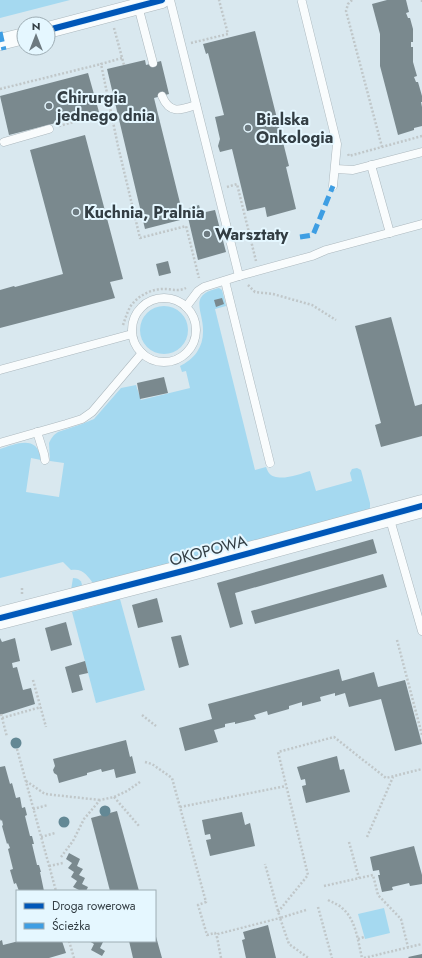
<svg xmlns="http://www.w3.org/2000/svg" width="422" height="958" font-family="Jost,sans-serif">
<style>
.green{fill:#a5d9f0}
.building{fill:#7a898e}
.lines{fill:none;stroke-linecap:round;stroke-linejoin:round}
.lane-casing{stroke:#acb8be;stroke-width:9}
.street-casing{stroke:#acb8be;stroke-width:17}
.secondary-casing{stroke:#acb8be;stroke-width:23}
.path{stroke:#c0c7c9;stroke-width:2.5;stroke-dasharray:2 2;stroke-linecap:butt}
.lane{stroke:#f9fcfd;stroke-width:8}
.street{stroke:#f9fcfd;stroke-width:16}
.secondary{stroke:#f9fcfd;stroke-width:22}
.quiet{stroke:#3e9ee3;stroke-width:5;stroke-dasharray:10 5;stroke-linecap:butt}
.cycleway-casing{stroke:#e5f7ff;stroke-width:8}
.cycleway{stroke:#0057b8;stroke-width:6}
.tree{fill:#638895}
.poi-dot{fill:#6d7a80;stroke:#e5f7ff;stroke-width:1.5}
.labels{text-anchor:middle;stroke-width:4;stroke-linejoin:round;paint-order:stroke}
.poi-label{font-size:16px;font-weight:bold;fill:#333e44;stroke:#e5f7ff;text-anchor:start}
.street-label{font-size:16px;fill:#333e44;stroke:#e5f7ff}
</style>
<rect width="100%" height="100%" fill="#d9e8ef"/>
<g class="green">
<path d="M0 0H70L0 18Z"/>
<path d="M219 288 222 290 226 306 215 309 255 470 266 467C267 469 268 472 269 473 277 483 300 474 310 471L316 491 352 481 350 473 352 469 357 468 361 470 370 503V507L369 512 94 584C87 576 84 568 71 570L63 562 0 578V449C16 444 38 434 41 460L31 458 26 492 59 497 64 463 50 461 49 443 51 439 54 435 58 432 82 424 94 419 121 388 136 385 141 400 190 388 186 371 182 372 180 366C186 363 193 358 197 352 201 346 203 339 203 332 204 311 187 295 219 288Z"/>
<circle cx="164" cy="330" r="24"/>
<path d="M73 578C79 578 82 581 82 586L71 590Z"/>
<path d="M120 599 145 690 96 703 72 612Z"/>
<path d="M384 908 390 933 365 939 358 914Z"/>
</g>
<g class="building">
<path d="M387 0H406L409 12 406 13 408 18H410L413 29V42H411V47H413V62L417 76 414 77 416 82H418L422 96V102H421L422 107V126L414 128V130L398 135 380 66V34L372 4Z"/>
<path d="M255 31 289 166 286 167 296 209 267 217 265 207 247 211 232 149 220 152 218 146 220 139 215 117 224 115 208 53 206 54 203 44Z"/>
<path d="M145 60 146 65 161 61 169 94 154 98 184 219 145 229 107 69Z"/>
<path d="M88 73 99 112 9 135 0 96Z"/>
<path d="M85 135 123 279 110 282 115 298 0 328V290L14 286 15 287 63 274 30 150Z"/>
<path d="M199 205 201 213 215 210 226 252 198 260 186 209Z"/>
<path d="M168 261 171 273 159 276 156 264Z"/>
<path d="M222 298 224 304 216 307 214 300Z"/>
<path d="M391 317 415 406 422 404V436L381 447 375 425 381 423 355 326Z"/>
<path d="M164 377 168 393 140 399 137 383Z"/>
<path d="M373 539 377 553 235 593 243 624 230 628 217 583Z"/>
<path d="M383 574 387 587 255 624 251 611Z"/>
<path d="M157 598 163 622 138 628 132 605Z"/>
<path d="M66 622 72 645 51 651 45 628Z"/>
<path d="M181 635 189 665 179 668 171 637Z"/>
<path d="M0 638 2 642 15 638 20 661 12 663 13 668 17 667 23 690 31 688 35 704 0 715Z"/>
<path d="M85 661 88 673 79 675 83 690 72 693 65 667Z"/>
<path d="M339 669 342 681 374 672 378 687 405 680 422 744 395 751 381 699 349 707 345 693 335 696V693L320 697 321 701 302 706V702L289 706V709L268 715 267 711 254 715 256 719 235 724V722L225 724V727L214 730 218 742 185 751 179 728 212 719 208 704Z"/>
<path d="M126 740 130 757 132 756 136 773 116 778 114 769 102 772 101 769 87 773V775L59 783 57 775 54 773 53 770 55 766 53 759Z"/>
<path d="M337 756 340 770 344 769 350 792 306 803 302 786 306 785 305 779 301 780 297 767Z"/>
<path d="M5 766 10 784 12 783 16 798 20 797 22 808 25 807 27 815 25 816 30 836H32L34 844H32L37 865H39L41 872H40L44 891H19L16 883 14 884 10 870 13 869 8 849 10 848 8 843 7 844 2 826 3 825 2 820 1 821 0 819V767Z"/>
<path d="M117 811 139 891H110L91 818Z"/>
<path d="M242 812 245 825 250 823 255 846 210 856 206 840 211 839 210 834 205 835 202 820Z"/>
<path d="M414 846 422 875V884L410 886 409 883 392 887 393 890 382 892 378 875H380L379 870 373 871 370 857Z"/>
<path d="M69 853 80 859 77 866 83 869 79 875 85 878 82 884 88 887 86 891H79V890L73 887 77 881 71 877 74 872 68 868 72 863 66 859Z"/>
<path d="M268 925 276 958H246L242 940 245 939 243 932Z"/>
<path d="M155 933 162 958H133L129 941H155Z"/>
<path d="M2 940 3 945 19 941H62L66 953 49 958H0V941Z"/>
<path d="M89 941 103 942 100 948 105 951 102 956 91 950 94 944Z"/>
<path d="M422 954V958H409L408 957Z"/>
</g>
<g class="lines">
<g class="lane-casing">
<g id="lane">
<path d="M170 0 239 276"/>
<path d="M302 2 337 144 333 186"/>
<path d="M138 6 153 63"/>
<path d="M162 96C170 115 181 110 196 105"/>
<path d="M4 142 49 129"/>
<path d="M371 165 390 233"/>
<path d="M336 169 353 170 422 152"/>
<path d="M225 281 270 463"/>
<circle cx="164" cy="330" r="32"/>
<path d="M186 307 198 291 204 287 239 276 312 256 326 250 422 224"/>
<path d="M0 370 132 334"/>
<path d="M37 432 44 454 45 460"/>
<path d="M0 443 66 424 82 419 92 412 142 353"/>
<path d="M389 516 422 631"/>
</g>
</g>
<g class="street-casing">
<g id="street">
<path d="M48 30 162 0"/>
<path d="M0 42 24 36"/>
</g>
</g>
<g class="secondary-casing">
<path id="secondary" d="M0 618 191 569 422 506"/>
</g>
<g class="path">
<path d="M352 0 348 4 346 11 382 147"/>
<path d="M422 0V2"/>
<path d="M114 28 124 65"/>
<path d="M191 43 228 34 219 0"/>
<path d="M122 58 101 64 118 146 140 238 186 226 199 278"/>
<path d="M0 89 101 64"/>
<path d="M59 126 110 112"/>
<path d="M348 154 349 156 422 136"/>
<path d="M227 187 237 184 256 261"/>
<path d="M248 285 255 292 273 294 312 305 336 320"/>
<path d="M123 325C125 319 127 313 130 307 138 295 153 288 167 289 174 290 180 291 186 288"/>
<path d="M22 594V588"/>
<path d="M397 640 422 735"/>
<path d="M33 680 46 727"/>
<path d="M1 714 7 737"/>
<path d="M142 715 156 726"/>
<path d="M2 718 41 707"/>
<path d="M17 749 56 891"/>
<path d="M145 762 152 764 172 778 206 902 198 905 207 935 215 933 217 937"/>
<path d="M26 781 45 794 100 800"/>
<path d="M114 797 139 826"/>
<path d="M180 807 286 786"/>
<path d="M33 809 48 805"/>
<path d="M41 837 55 833"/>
<path d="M367 837 393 777"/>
<path d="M349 842 359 878"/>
<path d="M61 857 73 841 84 819 100 800 114 797 127 791 140 782"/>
<path d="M49 866 63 863"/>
<path d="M324 886 373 875 378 895 401 919 408 947"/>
<path d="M328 900C333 903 338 904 342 908 356 919 358 942 362 958"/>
<path d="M318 907 332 958"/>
<path d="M306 910 280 918 289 944 307 957 309 958"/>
<path d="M278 912 308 875 278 752 334 737 386 778 422 769"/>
<path d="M358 939 364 937"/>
<path d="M69 941 74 958"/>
<path d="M221 958 217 937 218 934 280 918 265 864"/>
<path d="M364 958 422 944"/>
</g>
<use href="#lane" class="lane"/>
<use href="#street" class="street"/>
<use href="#secondary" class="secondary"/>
<g class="quiet">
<path d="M0 32 4 50"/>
<path d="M300 237 313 235 333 186"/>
</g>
<g class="cycleway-casing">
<g id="cycleway">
<path d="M48 30 162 0"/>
<path d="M0 618 191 569 422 506"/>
</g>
</g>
<use href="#cycleway" class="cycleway"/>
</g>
<g class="tree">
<circle cx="16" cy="743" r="5.5"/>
<circle cx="105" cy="811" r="5.5"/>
<circle cx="64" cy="822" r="5.5"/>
</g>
<g class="poi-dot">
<circle cx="49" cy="106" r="4"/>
<circle cx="248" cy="128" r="4"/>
<circle cx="76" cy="212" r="4"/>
<circle cx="207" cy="234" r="4"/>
</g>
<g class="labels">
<g class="poi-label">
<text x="57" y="103">Chirurgia<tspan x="57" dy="18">jednego dnia</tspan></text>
<text x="256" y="125">Bialska<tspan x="256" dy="18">Onkologia</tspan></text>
<text x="84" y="218">Kuchnia, Pralnia</text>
<text x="215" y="240">Warsztaty</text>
</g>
<g class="street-label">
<text transform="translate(208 550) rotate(-15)" y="6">OKOPOWA</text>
</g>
</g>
<rect x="16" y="890" width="140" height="52" fill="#e5f7ff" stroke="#9eadb4"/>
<rect x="24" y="903" width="20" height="6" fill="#0057b8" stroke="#9eadb4"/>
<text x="52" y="910" font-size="12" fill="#333e44">Droga rowerowa</text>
<rect x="24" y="923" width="20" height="6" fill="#3e9ee3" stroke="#9eadb4"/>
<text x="52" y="930" font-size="12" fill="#333e44">Ścieżka</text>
<g transform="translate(36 36)"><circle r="19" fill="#e5f7ff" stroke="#9eadb4"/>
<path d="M0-3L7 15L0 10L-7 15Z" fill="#6d7a80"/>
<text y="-6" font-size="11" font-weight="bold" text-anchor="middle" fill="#333e44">N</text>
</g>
</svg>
